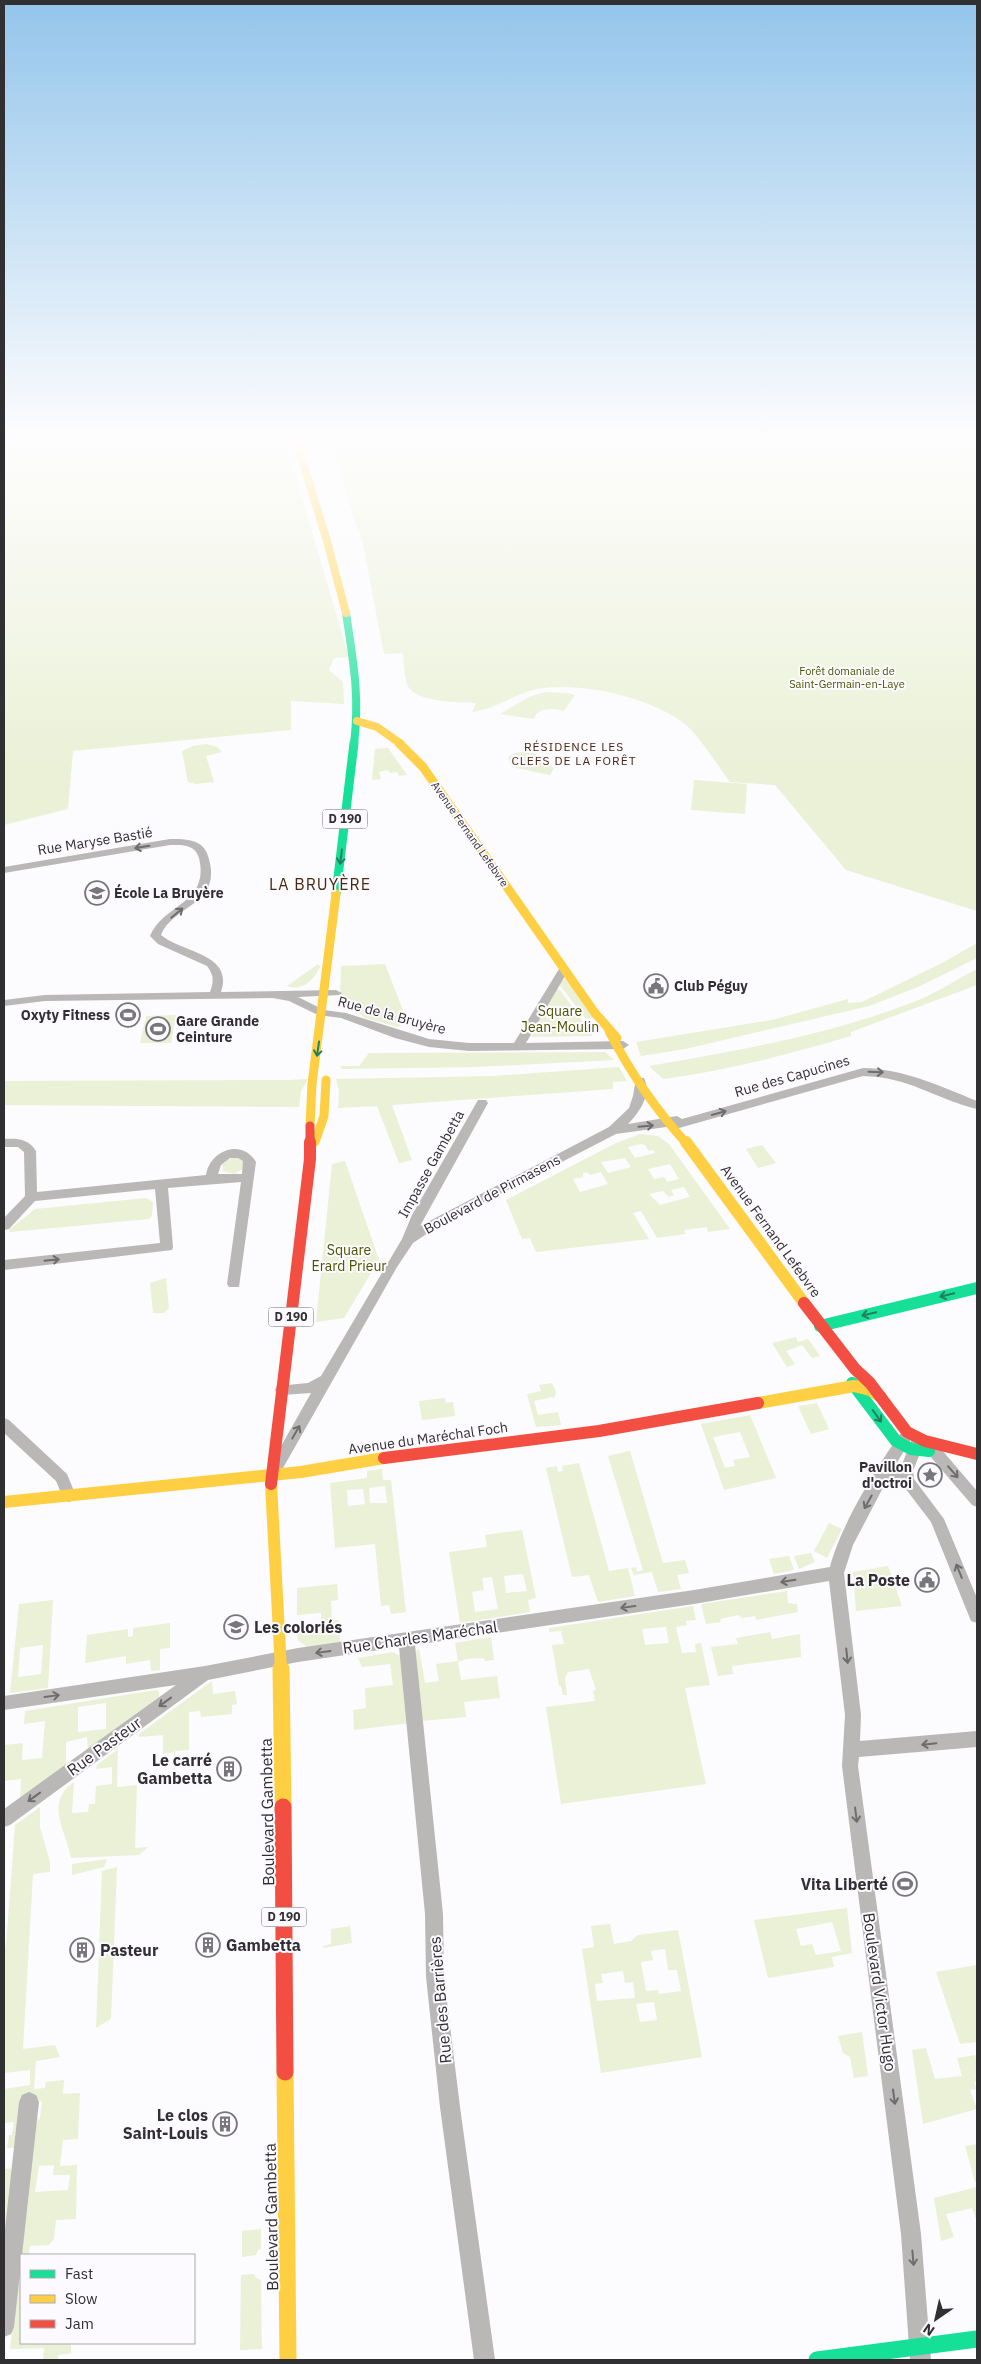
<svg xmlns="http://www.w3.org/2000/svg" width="981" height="2364" font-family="'IBM Plex Sans',sans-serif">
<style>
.green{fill:#eaf1d6;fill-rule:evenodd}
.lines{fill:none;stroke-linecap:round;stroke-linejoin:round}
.street{fill:#b9b8b7;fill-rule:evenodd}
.fast-far3{stroke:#16e098;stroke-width:8}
.fast-far2{stroke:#16e098;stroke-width:9}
.fast-far1{stroke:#16e098;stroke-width:12}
.fast{stroke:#16e098;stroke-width:17}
.slow-far3{stroke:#ffcf43;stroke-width:8}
.slow-far2{stroke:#ffcf43;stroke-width:9}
.slow-far1{stroke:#ffcf43;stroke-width:12}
.slow{stroke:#ffcf43;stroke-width:17}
.jam-far2{stroke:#f24e42;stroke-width:9}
.jam-far1{stroke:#f24e42;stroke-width:12}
.jam{stroke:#f24e42;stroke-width:17}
.oneway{stroke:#6e6d6e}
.oneway2{stroke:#247f60}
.labels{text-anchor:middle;stroke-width:4;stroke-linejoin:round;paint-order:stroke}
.far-park-label{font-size:11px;fill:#485500;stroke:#fcfafe}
.far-street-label{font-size:11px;fill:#302f32;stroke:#fcfafe}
.far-neighbourhood-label{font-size:12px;letter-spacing:1px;fill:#48290f;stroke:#fcfafe}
.shield{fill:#fcfafe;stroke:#6d6c6f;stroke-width:1}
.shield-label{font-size:12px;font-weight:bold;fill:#302f32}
.street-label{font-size:14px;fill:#302f32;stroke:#fcfafe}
.poi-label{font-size:14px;font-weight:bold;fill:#302f32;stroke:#fcfafe;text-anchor:start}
.park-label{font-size:14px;fill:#485500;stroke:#fcfafe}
.quarter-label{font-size:16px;letter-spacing:1px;fill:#48290f;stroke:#fcfafe}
.near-poi-label{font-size:16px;font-weight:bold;fill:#302f32;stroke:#fcfafe;text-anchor:end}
.near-street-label{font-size:16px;fill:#302f32;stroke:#fcfafe}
</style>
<rect width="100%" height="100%" fill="#fcfbfd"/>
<g class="green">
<path d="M4 440H285L349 657 334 658 329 670 343 682 344 704 291 701V730L73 751 68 809 4 825Z"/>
<path d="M329 440H977V911L846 870 775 785 730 782C718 766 700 737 686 725 652 697 576 680 533 690 512 696 494 709 472 712L476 703C459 702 413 703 407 684 404 675 404 663 403 653L384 654 363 545Z"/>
<path d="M544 692 569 693 575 695 564 711C554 708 537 707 534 719L500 714 529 697Z"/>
<path d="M206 744 217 747 222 752 206 756 214 782 196 784 188 782 182 751 193 746Z"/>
<path d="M388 748 407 775 399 776 397 772 390 773 388 770 379 772 381 779 372 780 375 749Z"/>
<path d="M531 751 554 768 550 775 512 767 508 757 515 753Z"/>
<path d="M694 780 747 784 745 814 691 810Z"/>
<path d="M977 943V958L918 987 869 1006 685 1049 641 1056 636 1042 772 1020 848 999V1003L862 1002 944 962Z"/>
<path d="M318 964 320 966C315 979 302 992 287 986Z"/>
<path d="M385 964 407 1021 398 1027 365 1018 340 998 341 966Z"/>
<path d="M977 969V985L851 1032V1036C789 1054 727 1071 663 1079L649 1066C740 1050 830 1035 916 1001 937 993 957 979 977 969Z"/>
<path d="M565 978 594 1018 586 1019 559 984Z"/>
<path d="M556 989 560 990 593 1036 531 1037Z"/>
<path d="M176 1015 171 1043H140L146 1016Z"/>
<path d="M605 1052 614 1060 477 1067 342 1069 340 1066H359L369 1053Z"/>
<path d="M619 1067 627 1081 613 1082V1089L392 1105 412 1160 399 1163 377 1106 338 1108 339 1091 336 1079 494 1076Z"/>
<path d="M308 1079 301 1091 299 1107 4 1105V1081L289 1080Z"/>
<path d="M640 1134 658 1136 669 1144 730 1229 708 1232 707 1227 684 1230 685 1234 657 1238 641 1211 633 1213 649 1239 536 1252 530 1238 522 1239 506 1200 616 1143ZM641 1144 645 1145 649 1151 653 1150 655 1153 635 1158 628 1147ZM625 1158 631 1167 608 1173 601 1162ZM670 1164 679 1179 667 1182 664 1177 654 1179 648 1169ZM587 1172 590 1175 601 1172 608 1184 580 1192 573 1179 583 1177V1173ZM684 1187 690 1197 660 1205 649 1194 663 1191 669 1197 674 1195 671 1190Z"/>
<path d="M762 1145 776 1163 758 1168 746 1149Z"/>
<path d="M231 1158H239L244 1162 243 1169 234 1174 223 1171 222 1164Z"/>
<path d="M345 1161 378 1257 380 1258 344 1318 316 1322 332 1164Z"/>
<path d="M146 1198 153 1202 152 1216 149 1219 10 1232 9 1230 35 1209Z"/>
<path d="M166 1278 169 1308 164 1313H153L150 1283Z"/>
<path d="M796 1337 798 1342 808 1339 820 1356 812 1358 802 1345 786 1351 795 1364 787 1367 772 1343Z"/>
<path d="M552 1383 556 1392 554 1399 553 1397 534 1401 538 1415 558 1412 561 1425 536 1427 527 1394 541 1391 539 1385Z"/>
<path d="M445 1398 446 1403 453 1402 455 1416 422 1420 419 1401Z"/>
<path d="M817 1403 829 1429 811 1434 798 1406Z"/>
<path d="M750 1415 776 1478 724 1490 701 1424ZM740 1432 750 1457 733 1460 735 1466 725 1468 713 1437Z"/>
<path d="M630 1451 663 1563 685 1560 689 1573 677 1575 681 1589 658 1592 652 1572 634 1575 631 1568 636 1567 637 1572 643 1570 608 1456Z"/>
<path d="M579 1463 609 1571 628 1568 635 1596 598 1602 589 1575 572 1577 546 1468 557 1466 558 1472 563 1471 562 1466Z"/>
<path d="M382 1469 383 1480H391L406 1612 391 1614 389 1605 381 1606 375 1544 335 1548 330 1483 367 1478V1471ZM385 1486 387 1503H370L369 1488ZM363 1489 365 1504 348 1506 347 1490Z"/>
<path d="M829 1523 842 1529 827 1558 814 1551Z"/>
<path d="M522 1530 536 1598 528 1600 530 1612 460 1623 449 1552 487 1547 485 1535ZM523 1574 527 1591 506 1593 504 1576ZM492 1577 498 1609 475 1612 472 1592 484 1590 482 1578Z"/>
<path d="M811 1553 815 1562 799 1569 794 1556Z"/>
<path d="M789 1556 794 1570 774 1574 769 1559Z"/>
<path d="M888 1566 902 1606 856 1611 853 1572Z"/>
<path d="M337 1584 338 1600 331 1601 332 1620H339L340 1642 307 1647 298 1640 297 1633 321 1631V1613L297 1615V1588Z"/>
<path d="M787 1591 788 1603 797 1604 798 1612 756 1620 755 1616 742 1618 738 1615 720 1619 721 1622 706 1624 701 1604Z"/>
<path d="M53 1600 48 1688 10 1693 19 1604ZM43 1645 41 1674 18 1677 20 1648Z"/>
<path d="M693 1606 696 1620 686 1621 687 1625 676 1627 682 1653 696 1652 695 1644 701 1643 710 1685 685 1688 706 1784 561 1804 546 1707 595 1701 593 1691 596 1690 589 1669 568 1672 565 1678 567 1695H563L561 1686H559L552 1645 564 1644 561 1631 549 1632V1628ZM666 1627 669 1643 645 1645 642 1629Z"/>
<path d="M170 1623V1648L160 1649V1670L151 1671 150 1660 126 1664V1656L85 1663 87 1635 128 1629V1637L133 1636V1628Z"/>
<path d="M770 1632 772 1639 800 1634 801 1657 732 1666 733 1674 718 1676 711 1647 738 1644 736 1638Z"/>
<path d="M491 1637 494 1660 485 1661 484 1658 466 1659 458 1662 461 1680 497 1676 500 1698 464 1702 466 1717 421 1721 413 1655 419 1648 425 1683 439 1681 436 1664 458 1661 455 1643Z"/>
<path d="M393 1652 404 1658 410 1723 354 1730 353 1710 366 1708 365 1688 393 1685 390 1664 362 1667 358 1658Z"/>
<path d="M212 1681 213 1694 235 1691 237 1704 232 1705V1714L201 1717 200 1711 189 1712V1750L175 1751V1782H173L174 1752 163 1754V1735L139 1737V1734Z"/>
<path d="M156 1690 159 1691V1697L88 1750 87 1737 66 1742V1766L20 1799 21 1779 4 1781V1745L23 1743 22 1760 42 1758 45 1721 24 1724 25 1711ZM106 1703V1729L78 1732V1707Z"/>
<path d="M118 1749 117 1787 137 1785 135 1848 148 1847 139 1855 71 1858C66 1830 44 1803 74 1782L72 1813 88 1812 89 1804H95L96 1786 112 1784V1767L96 1769 97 1765Z"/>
<path d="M40 1807V1827L50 1862V1872L33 1874 23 2049 55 2045 60 2057 36 2061 34 2089 45 2088 46 2082 64 2080 63 2094 80 2093 78 2139 63 2140 60 2166 77 2165 76 2219 56 2220 54 2239 49 2245 30 2246 29 2255H21V2343H71V2353L58 2355V2360H43L44 2348 10 2349 36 2123 40 2118 42 2102 39 2100 28 2101 20 2148H7L9 2135H12L14 2122 4 2123V2089L30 2085V2070L4 2073V1946L6 1945 15 1825ZM54 2165 53 2175H70L68 2190 35 2192 39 2166Z"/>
<path d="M107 1859 104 1867 72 1875V1864Z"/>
<path d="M117 1867 111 2019 96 2028 102 1871Z"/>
<path d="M847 1908 852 1953 832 1957 834 1967 768 1978 754 1920ZM832 1922 841 1951 816 1955 812 1944 801 1946 796 1929Z"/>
<path d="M610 1924 614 1944 631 1941 638 1935 678 1930 702 2057 601 2073 582 1949 594 1947 591 1926ZM665 1949 668 1970H677L681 1991 659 1994 658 1990 646 1991 641 1962 653 1960 651 1951ZM623 1971 625 1983 633 1982 635 1998 597 2001 595 1984 603 1983 601 1974ZM654 2002 657 2020 640 2022 636 2004Z"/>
<path d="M350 1926 352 1943 323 1948V1946L331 1944V1929Z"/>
<path d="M977 1965V2042L960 2044 936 1972Z"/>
<path d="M862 2032 868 2076 854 2078 850 2057 843 2053 838 2036Z"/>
<path d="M926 2048 935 2079 962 2076 957 2058 975 2055 977 2062V2076H975L977 2081 974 2082 976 2089 970 2090 977 2109 923 2124 912 2050Z"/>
<path d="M977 2144V2181L975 2182 965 2146Z"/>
<path d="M17 2168 4 2290V2169Z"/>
<path d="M977 2187V2222L972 2208 946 2214 954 2237 941 2241 934 2198Z"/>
<path d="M261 2229V2249L258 2250 256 2255 242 2257V2231Z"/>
<path d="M254 2274 256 2278 261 2280 262 2349 240 2350 241 2275Z"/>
</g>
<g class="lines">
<g class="street">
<path d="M170 839C186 839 203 839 208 856 224 905 174 904 161 935 182 953 234 953 221 992L336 990 342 993 340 995 298 997 324 1010 346 1013 429 1039 469 1043H514L559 969 564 966 569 969 526 1043 623 1041 629 1045 623 1049 469 1051 429 1047 395 1038 341 1018 318 1015 289 1001 273 998 45 1001 4 1006V1000L45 995 210 992C214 981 214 975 207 966L158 944 150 936C164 903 210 904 199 858 195 844 182 845 170 845L4 873V867Z"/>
<path d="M863 1068C904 1069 940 1086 977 1101V1109C935 1099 910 1077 863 1076L672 1130 666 1127 616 1134 440 1225 413 1243 397 1267 283 1468 278 1470 273 1468 271 1464 311 1393 282 1395 277 1394 275 1390 277 1386 308 1383 321 1376 402 1239 412 1215 478 1100H486L488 1103 420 1226 609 1127 629 1108 633 1096 636 1078H644C652 1095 639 1113 628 1124L677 1116 682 1119Z"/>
<path d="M4 1139C17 1138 29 1139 36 1151L37 1192 206 1175C210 1150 242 1138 256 1162L239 1287H229L227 1284 241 1182 168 1188 173 1247 172 1250 4 1270V1260L160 1243 155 1189 35 1201 9 1229 4 1230V1218L25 1196 24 1152 18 1147H4ZM230 1158H238L243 1161 242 1174H218L221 1165Z"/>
<path d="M4 1418 9 1420 67 1474 76 1496 74 1500 69 1502 64 1500 56 1481 4 1433Z"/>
<path d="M905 1432 910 1434 912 1438 893 1469 899 1472 912 1439 917 1437 922 1439 924 1443 913 1471 914 1479 944 1519 977 1598V1623L971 1621 969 1616 931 1522 905 1488 887 1480 853 1545 844 1573 861 1715 860 1741 977 1731V1747L859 1757 858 1766 921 2234 931 2360H910L901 2234 842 1766 845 1715 829 1581 694 1604 415 1645 443 1914 444 1977 460 2107 495 2360H474L440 2107 426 1977 425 1914 399 1647 298 1662 208 1680 10 1825 4 1827V1809L176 1685 4 1710V1696L205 1666 298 1648 694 1590 830 1567C840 1527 876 1468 900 1434Z"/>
<path d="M933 1437 938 1439 941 1449 977 1491V1507L972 1505 929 1455 926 1443 928 1439Z"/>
<path d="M29 2092 36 2095 39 2102 14 2327 11 2334 4 2337V2238L19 2102 22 2095Z"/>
</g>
<path class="fast-far3" d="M346 613C353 660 360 696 354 744"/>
<path class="fast-far2" d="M336 894 354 743"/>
<g class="fast-far1">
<path d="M820 1326 977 1288"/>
<path d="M852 1383 896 1441 911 1449 929 1451"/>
</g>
<path class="fast" d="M817 2360 977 2339"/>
<g class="slow-far3">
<path d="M296 440 327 541 346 613"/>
<path d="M357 721 377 727 401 744"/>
</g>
<g class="slow-far2">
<path d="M399 743 423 767 595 1013 617 1038"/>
<path d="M609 1031C630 1072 656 1110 687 1144"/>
<path d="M310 1126 312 1084 336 894"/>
<path d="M315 1142 324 1116 326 1080"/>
</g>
<g class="slow-far1">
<path d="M686 1142 804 1303"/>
<path d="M758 1403 854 1386 870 1390 881 1397"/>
<path d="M271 1484 281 1670"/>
<path d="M4 1502 301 1472 384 1458"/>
</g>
<g class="slow">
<path d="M281 1669 283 1807"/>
<path d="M285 2072 288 2360"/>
</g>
<path class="jam-far2" d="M310 1126V1144"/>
<g class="jam-far1">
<path d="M804 1303 855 1369 870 1383 907 1432 925 1441 977 1454"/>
<path d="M384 1458 599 1431 758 1403"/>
<path d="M271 1484 310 1159V1142"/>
</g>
<path class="jam" d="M283 1807 285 2072"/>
</g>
<defs><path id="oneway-shaft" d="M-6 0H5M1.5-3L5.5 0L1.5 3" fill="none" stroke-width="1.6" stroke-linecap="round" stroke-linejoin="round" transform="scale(1.25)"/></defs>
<g class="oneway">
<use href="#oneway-shaft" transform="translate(142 847) rotate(171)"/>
<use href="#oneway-shaft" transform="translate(177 913) rotate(-40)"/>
<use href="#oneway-shaft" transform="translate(876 1072) rotate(2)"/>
<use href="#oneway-shaft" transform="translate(719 1113) rotate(-16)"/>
<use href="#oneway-shaft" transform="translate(646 1126) rotate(-5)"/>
<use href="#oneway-shaft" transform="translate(52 1260) rotate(-6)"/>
<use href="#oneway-shaft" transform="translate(296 1432) rotate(-60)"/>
<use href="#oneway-shaft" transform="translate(953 1472) rotate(49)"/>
<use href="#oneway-shaft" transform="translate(868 1502) rotate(119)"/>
<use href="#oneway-shaft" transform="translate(959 1571) rotate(-112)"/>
<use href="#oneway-shaft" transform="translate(788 1581) rotate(171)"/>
<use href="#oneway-shaft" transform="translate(628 1607) rotate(172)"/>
<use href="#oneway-shaft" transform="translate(323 1652) rotate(172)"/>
<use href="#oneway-shaft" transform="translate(847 1656) rotate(84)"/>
<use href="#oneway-shaft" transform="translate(52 1696) rotate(-8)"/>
<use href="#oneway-shaft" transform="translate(165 1702) rotate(144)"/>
<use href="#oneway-shaft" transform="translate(929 1744) rotate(174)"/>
<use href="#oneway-shaft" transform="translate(34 1797) rotate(144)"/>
<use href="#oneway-shaft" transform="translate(856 1815) rotate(83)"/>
<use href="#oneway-shaft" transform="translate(894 2097) rotate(82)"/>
<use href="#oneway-shaft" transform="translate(913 2258) rotate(85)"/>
</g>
<g class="oneway2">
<use href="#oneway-shaft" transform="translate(341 857) rotate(97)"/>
<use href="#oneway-shaft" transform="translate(318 1049) rotate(98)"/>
<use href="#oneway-shaft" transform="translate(947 1295) rotate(166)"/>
<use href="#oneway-shaft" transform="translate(869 1314) rotate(166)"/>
<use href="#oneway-shaft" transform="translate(877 1416) rotate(54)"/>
</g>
<linearGradient id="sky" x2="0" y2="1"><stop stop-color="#93c5eb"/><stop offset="0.57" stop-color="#fefdfe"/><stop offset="1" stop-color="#fefdfe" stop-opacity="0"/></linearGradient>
<rect width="981" height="771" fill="url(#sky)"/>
<defs>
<g id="school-ring" transform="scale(1.25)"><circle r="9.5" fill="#fcfafe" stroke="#777679" stroke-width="1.5"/><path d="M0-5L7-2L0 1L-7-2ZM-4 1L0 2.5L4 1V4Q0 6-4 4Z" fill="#777679"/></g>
<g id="civic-ring" transform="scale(1.25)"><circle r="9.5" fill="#fcfafe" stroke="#777679" stroke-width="1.5"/><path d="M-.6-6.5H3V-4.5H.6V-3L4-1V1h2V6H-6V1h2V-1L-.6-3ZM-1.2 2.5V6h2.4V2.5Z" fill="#777679"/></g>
<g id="stadium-ring" transform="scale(1.25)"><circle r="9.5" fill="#fcfafe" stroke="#777679" stroke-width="1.5"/><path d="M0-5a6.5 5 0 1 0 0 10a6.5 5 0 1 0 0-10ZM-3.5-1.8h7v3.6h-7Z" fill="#777679"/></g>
<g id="sight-ring" transform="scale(1.25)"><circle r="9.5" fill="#fcfafe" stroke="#777679" stroke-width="1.5"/><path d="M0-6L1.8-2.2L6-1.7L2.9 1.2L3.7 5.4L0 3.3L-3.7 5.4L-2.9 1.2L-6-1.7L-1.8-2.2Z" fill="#777679"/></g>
<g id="building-ring" transform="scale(1.25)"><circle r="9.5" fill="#fcfafe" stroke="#777679" stroke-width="1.5"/><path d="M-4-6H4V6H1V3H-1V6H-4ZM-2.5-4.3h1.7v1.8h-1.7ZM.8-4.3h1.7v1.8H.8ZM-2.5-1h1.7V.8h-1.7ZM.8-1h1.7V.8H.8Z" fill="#777679"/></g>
</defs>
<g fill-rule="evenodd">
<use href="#school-ring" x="97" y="893"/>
<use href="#civic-ring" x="656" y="986"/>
<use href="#stadium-ring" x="128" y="1015"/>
<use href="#stadium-ring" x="158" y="1029"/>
<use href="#sight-ring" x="930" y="1475"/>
<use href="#civic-ring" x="927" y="1580"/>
<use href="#school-ring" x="236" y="1627"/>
<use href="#building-ring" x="229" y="1769"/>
<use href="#stadium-ring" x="905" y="1884"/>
<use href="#building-ring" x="208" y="1945"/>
<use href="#building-ring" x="82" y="1950"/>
<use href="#building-ring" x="225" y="2124"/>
</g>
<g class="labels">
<g class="far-park-label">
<text x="847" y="675">Forêt domaniale de<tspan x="847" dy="13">Saint-Germain-en-Laye</tspan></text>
</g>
<g class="far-street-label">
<text transform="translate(470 834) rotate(55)" y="4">Avenue Fernand Lefebvre</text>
</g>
<g class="far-neighbourhood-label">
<text x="574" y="751">RÉSIDENCE LES<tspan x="574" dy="14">CLEFS DE LA FORÊT</tspan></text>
</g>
<g class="shield">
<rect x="322.5" y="809.5" width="45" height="19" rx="4"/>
<rect x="268.5" y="1307.5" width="45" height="19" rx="4"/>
<rect x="261.5" y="1907.5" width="45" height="19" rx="4"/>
</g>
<g class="shield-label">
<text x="345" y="823">D 190</text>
<text x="291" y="1321">D 190</text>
<text x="284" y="1921">D 190</text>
</g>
<g class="street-label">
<text transform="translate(95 841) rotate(-9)" y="5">Rue Maryse Bastié</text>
<text transform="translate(392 1015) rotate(15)" y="5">Rue de la Bruyère</text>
<text transform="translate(792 1076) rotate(-16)" y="5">Rue des Capucines</text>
<text transform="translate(431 1164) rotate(-61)" y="5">Impasse Gambetta</text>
<text transform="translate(492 1194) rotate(-28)" y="5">Boulevard de Pirmasens</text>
<text transform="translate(771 1231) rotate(54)" y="5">Avenue Fernand Lefebvre</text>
<text transform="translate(428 1438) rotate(-8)" y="5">Avenue du Maréchal Foch</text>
</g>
<g class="poi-label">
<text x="114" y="898">École La Bruyère</text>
<text x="674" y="991">Club Péguy</text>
<text x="110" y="1020" text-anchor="end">Oxyty Fitness</text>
<text x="176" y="1026">Gare Grande<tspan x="176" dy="16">Ceinture</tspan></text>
<text x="912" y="1472" text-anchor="end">Pavillon<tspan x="912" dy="16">d'octroi</tspan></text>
</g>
<g class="park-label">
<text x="560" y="1016">Square<tspan x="560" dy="16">Jean-Moulin</tspan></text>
<text x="349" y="1255">Square<tspan x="349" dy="16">Erard Prieur</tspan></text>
</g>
<g class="quarter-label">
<text x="320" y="890">LA BRUYÈRE</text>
</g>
<g class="near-poi-label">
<text x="910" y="1586">La Poste</text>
<text x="254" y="1633" text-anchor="start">Les coloriés</text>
<text x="212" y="1766">Le carré<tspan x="212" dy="18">Gambetta</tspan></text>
<text x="888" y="1890">Vita Liberté</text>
<text x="226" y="1951" text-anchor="start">Gambetta</text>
<text x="100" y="1956" text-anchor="start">Pasteur</text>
<text x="208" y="2121">Le clos<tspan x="208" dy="18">Saint-Louis</tspan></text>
</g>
<g class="near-street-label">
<text transform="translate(420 1637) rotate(-8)" y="6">Rue Charles Maréchal</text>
<text transform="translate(104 1746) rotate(-36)" y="6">Rue Pasteur</text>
<text transform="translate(267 1812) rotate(-91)" y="6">Boulevard Gambetta</text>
<text transform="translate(880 1992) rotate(82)" y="6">Boulevard Victor Hugo</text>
<text transform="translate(440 2000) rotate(-95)" y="6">Rue des Barrières</text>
<text transform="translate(271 2217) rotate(-91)" y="6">Boulevard Gambetta</text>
</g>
</g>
<rect width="981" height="2364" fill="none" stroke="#302f32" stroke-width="10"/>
<rect x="20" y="2254" width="175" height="90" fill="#fcfafe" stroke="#aaa9ac"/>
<rect x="30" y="2270" width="25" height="8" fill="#16e098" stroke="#aaa9ac"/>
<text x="65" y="2279" font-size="15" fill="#302f32">Fast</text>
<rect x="30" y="2295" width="25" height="8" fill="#ffcf43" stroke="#aaa9ac"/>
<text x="65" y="2304" font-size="15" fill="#302f32">Slow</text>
<rect x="30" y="2320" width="25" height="8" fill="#f24e42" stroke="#aaa9ac"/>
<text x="65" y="2329" font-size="15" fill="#302f32">Jam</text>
<g transform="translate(936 2319) rotate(214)" stroke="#fcfafe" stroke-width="4" paint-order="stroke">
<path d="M0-4L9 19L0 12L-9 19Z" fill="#302f32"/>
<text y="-8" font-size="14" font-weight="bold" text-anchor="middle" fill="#302f32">N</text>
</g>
</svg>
